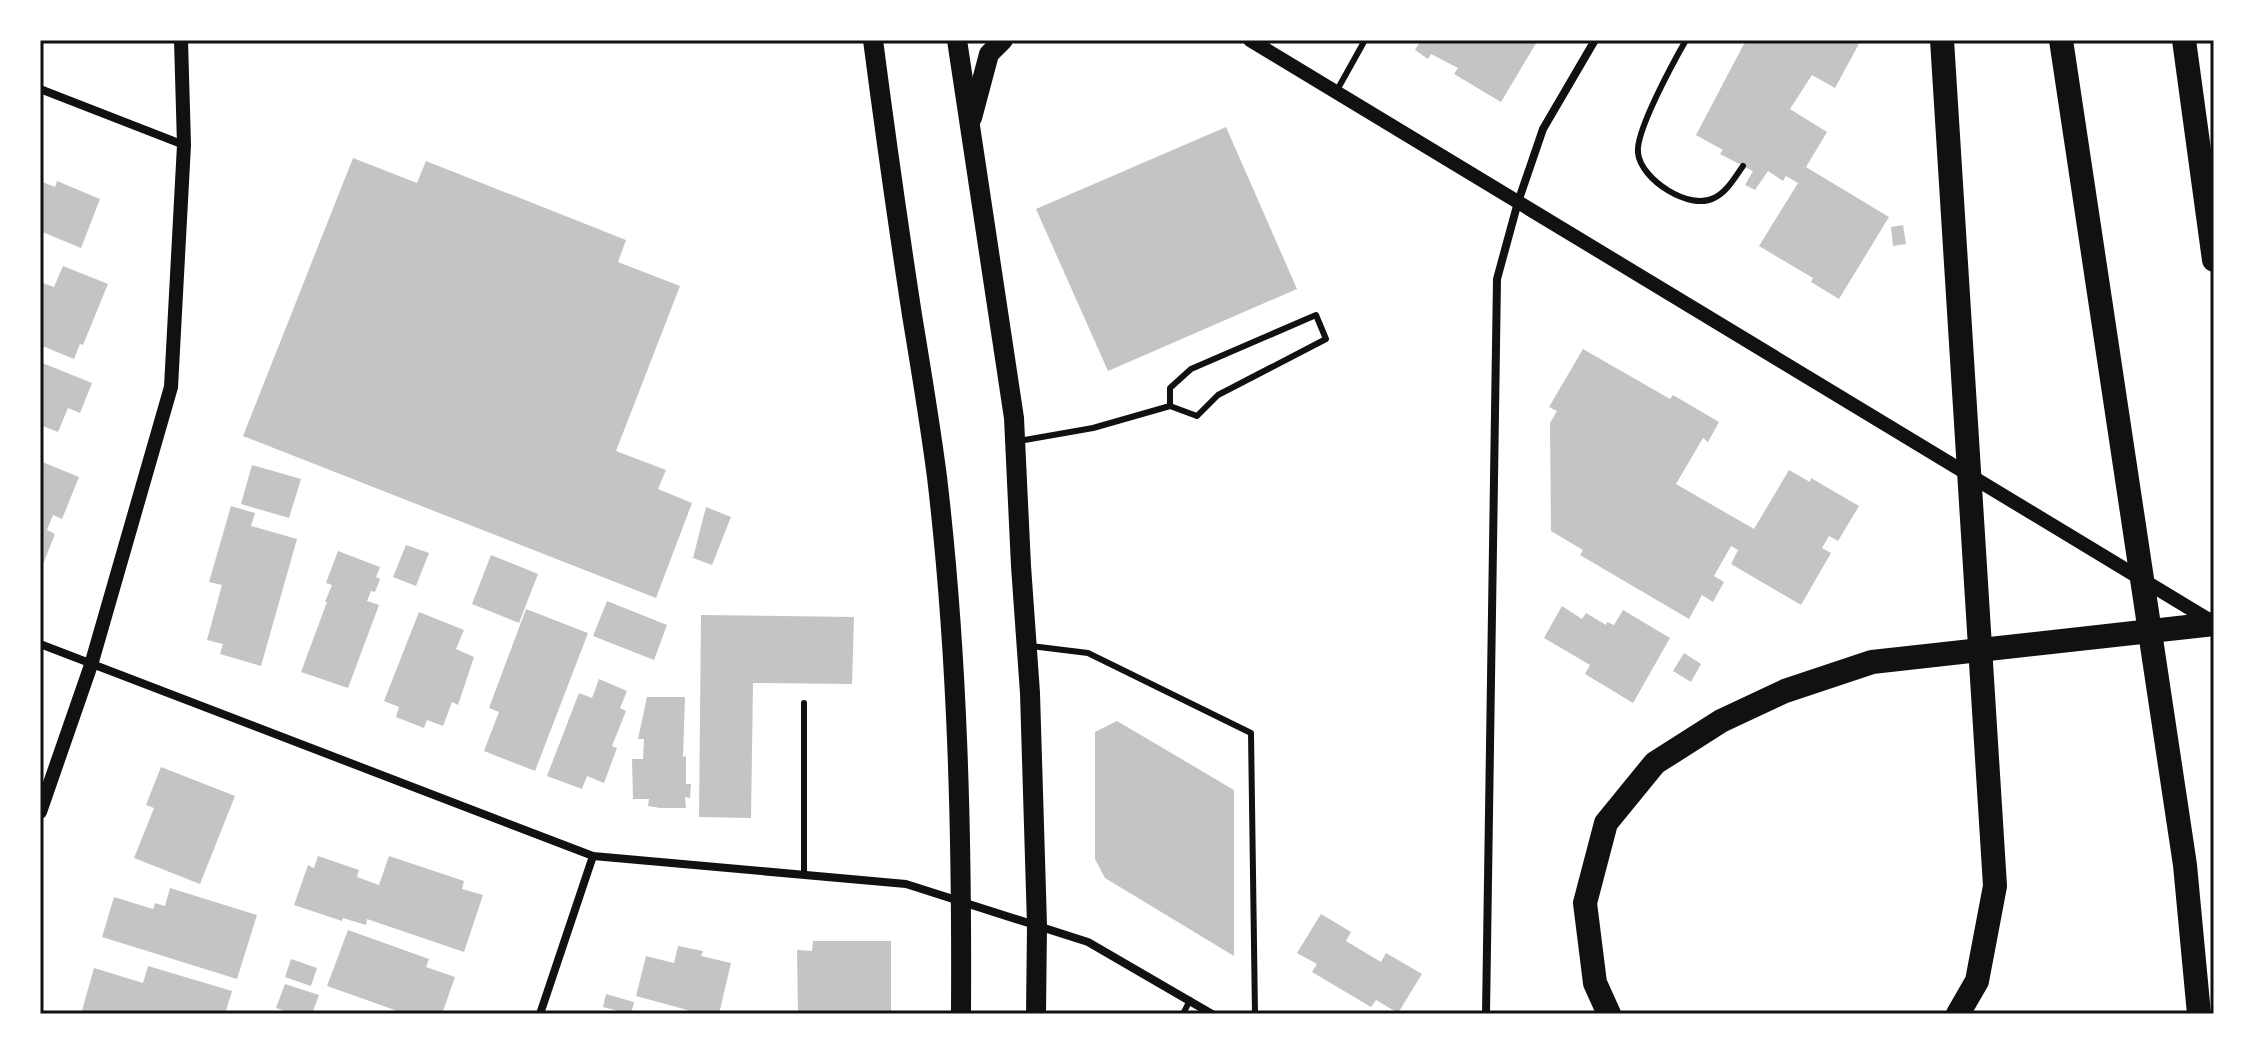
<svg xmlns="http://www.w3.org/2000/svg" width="2254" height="1054" font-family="Jost,sans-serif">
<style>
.building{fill:#c4c4c4}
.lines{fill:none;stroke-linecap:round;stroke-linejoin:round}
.service{stroke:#111;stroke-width:6}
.minor{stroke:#111;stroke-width:8}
.tertiary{stroke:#111;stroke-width:14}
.primary{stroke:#111;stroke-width:20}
.motorway{stroke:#111;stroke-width:24}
.neatline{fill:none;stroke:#111;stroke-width:3}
</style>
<rect width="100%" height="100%" fill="#fff"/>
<g class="building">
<path d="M1421 40H1538L1501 102 1454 74 1458 68 1431 54 1428 59 1415 50Z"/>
<path d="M1746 40H1861L1835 88 1812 75 1790 109 1827 132 1806 167 1889 217 1839 299 1811 282 1813 278 1759 246 1798 183 1786 176 1783 181 1768 171 1755 190 1745 185 1753 171 1720 154 1723 150 1696 135Z"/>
<path d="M1226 127 1297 289 1108 371 1036 209Z"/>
<path d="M353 158 417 183 426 161 568 217 626 240 618 262 680 286 616 451 666 470 658 489 692 503 656 598 243 436Z"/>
<path d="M40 181 55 187 57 181 100 199 81 248 40 231Z"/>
<path d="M1903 225 1906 244 1893 246 1891 227Z"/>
<path d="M63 266 108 284 83 345 80 344 74 359 40 345V282L54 287Z"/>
<path d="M1583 349 1670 399 1673 395 1719 422 1708 442 1703 438 1676 484 1754 529 1789 470 1810 482 1811 478 1859 506 1838 541 1829 536 1822 548 1831 553 1801 605 1731 564 1738 550 1731 546 1714 576 1724 582 1713 602 1702 595 1689 619 1580 555 1583 550 1551 531 1550 423 1557 411 1549 407Z"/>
<path d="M40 362 92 383 80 413 68 408 58 432 40 425Z"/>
<path d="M40 461 79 477 62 519 53 515 47 530 55 534 40 572Z"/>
<path d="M252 465 301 479 289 518 241 504Z"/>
<path d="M231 506 255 513 251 526 297 539 261 666 220 654 223 644 207 640 222 585 209 582Z"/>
<path d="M706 507 731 517 712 565 693 558Z"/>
<path d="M406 545 429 553 416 586 393 577Z"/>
<path d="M338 551 380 567 376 577 380 579 375 592 371 591 367 601 379 605 348 688 301 672 327 602H325L332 585 326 583Z"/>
<path d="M491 555 538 574 519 623 472 604Z"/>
<path d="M607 601 667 625 654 660 593 636Z"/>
<path d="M1562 606 1582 619 1586 613 1606 625 1607 622 1614 625 1623 610 1670 638 1633 703 1585 674 1590 665 1544 638Z"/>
<path d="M526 609 588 633 535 771 484 751 499 712 489 708Z"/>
<path d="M419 612 464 630 456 649 474 657 458 705 452 702 443 726 427 720 424 728 396 717 399 707 384 701Z"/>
<path d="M701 615 854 617 852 684 753 683 751 818 699 817Z"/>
<path d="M1684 653 1701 664 1691 682 1673 671Z"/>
<path d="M599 679 627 691 620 708 626 711 612 746 617 748 604 783 587 776 582 789 547 776 579 693 592 698Z"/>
<path d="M647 697H685L683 757 686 756V784H691L690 798 685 797 686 808H660L648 806 649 799H633L632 759H643L644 739H638Z"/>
<path d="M1117 721 1234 790V956L1105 878 1095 859V732Z"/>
<path d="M161 767 235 796 200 884 134 858 154 808 146 805Z"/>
<path d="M318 856 359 870 357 877 379 885 389 856 464 881 462 889 483 895 464 952 367 919 366 925 343 918 342 921 294 905 308 865 314 868Z"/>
<path d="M170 888 257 915 237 979 102 937 114 897 153 909 155 903 165 906Z"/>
<path d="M1321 914 1351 932 1346 941 1381 962 1386 953 1422 974 1398 1013 1376 1000 1371 1007 1312 972 1317 964 1297 953Z"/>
<path d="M348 930 429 959 426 967 455 977 442 1014H406L327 986Z"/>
<path d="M813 941H891V1014H798L797 950 812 951Z"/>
<path d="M678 946 703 951 701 956 731 963 719 1014H702L636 996 646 956 674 963Z"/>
<path d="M291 959 317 968 311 986 285 977Z"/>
<path d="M148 966 232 991 225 1014H81L94 968 143 983Z"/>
<path d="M285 984 319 995 312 1014H294L276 1008Z"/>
<path d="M606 994 634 1002 631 1014 603 1007Z"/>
</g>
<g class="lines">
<g class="service">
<path d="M1686 40C1674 61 1635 132 1638 153 1641 180 1690 211 1714 198 1727 192 1735 177 1743 166"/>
<path d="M1336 92 1365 40"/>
<path d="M1019 441 1093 428 1170 406 1197 416 1218 395 1326 339 1316 315 1191 369 1170 388V406"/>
<path d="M1031 646 1088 653 1251 733 1255 1014"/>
<path d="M804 873V703"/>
<path d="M1183 1014 1190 1000"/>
</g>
<g class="minor">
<path d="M40 89 184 145"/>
<path d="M40 644 593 856 906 884 1088 942 1212 1014"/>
<path d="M540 1014 593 856"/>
<path d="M1486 1014 1497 279 1518 202 1543 129 1595 40"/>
</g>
<g class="tertiary">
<path d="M1250 40 2214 623"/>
<path d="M40 812 91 665 171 387 184 145 181 40"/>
</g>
<g class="primary">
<path d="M873 40C885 132 898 224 912 315 921 369 930 423 937 477 958 655 962 835 961 1014"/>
<path d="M957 40 1014 418 1021 566 1030 693 1037 925 1036 1014"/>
<path d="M972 118 989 54 1003 40"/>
</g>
<g class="motorway">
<path d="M1942 40 1995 886 1977 981 1958 1014"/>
<path d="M2061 40 2185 865 2199 1014"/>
<path d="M2184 40 2214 260"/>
<path d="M1609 1014 1595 983 1585 903 1606 823 1655 763 1721 721 1785 691 1872 662 2214 624"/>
</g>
</g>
<rect width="2254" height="1054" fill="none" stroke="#ffffff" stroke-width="84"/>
<rect x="42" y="42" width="2170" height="970" class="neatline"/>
</svg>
